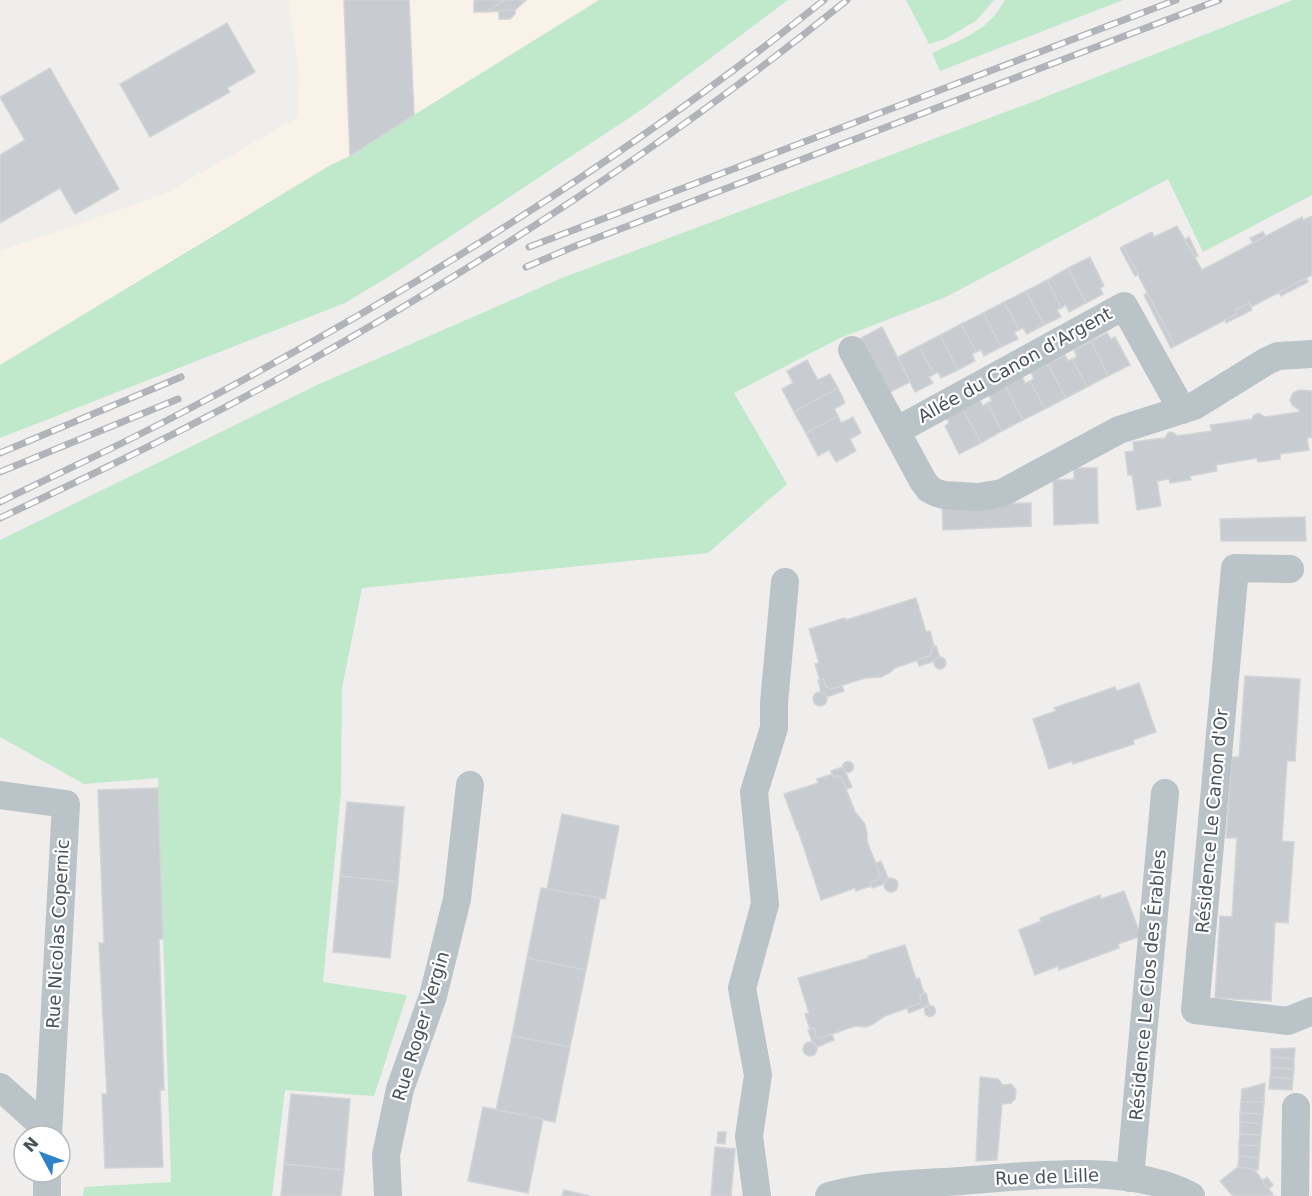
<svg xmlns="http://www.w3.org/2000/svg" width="1312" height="1196" font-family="'DejaVu Sans',sans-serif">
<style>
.commercial{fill:#f9f2e8}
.green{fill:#c0e9cb}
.building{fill:#c8cbcf;stroke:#d2d4d8;stroke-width:1.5}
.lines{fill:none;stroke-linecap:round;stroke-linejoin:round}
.minor{stroke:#bac3c8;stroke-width:28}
.rail-casing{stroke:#b0b3b7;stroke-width:7}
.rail{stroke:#fff;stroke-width:4.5;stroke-dasharray:14;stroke-linecap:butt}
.labels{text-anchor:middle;stroke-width:4.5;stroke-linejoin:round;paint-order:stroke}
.street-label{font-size:18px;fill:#485258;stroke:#fff}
</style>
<rect width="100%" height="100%" fill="#f0eded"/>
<path class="commercial" d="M288 0H599L414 115 350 156 329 166 0 365V251L164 194 298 117 299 71Z"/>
<g class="green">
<path d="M599 0H788L641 110 398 271 345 303 0 438V365L329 166 350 156 414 115Z"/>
<path d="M906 0H994L977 20 945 39 929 44Z"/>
<path d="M1005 0H1123L940 71 932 53C953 43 979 34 994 16 998 12 1001 5 1005 0Z"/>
<path d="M1293 0H1312V195L1203 252 1168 179 946 297 840 338 734 393 787 484 708 553 362 588 342 688 341 792 323 982 407 995 374 1096 285 1090 272 1196H83L84 1187 171 1182 158 778 84 784 0 737V540L317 385 562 278 1035 101Z"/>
</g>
<g class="building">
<path d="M344 0H409L414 115 350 156Z"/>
<path d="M474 0H505L486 12H474Z"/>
<path d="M505 0H526L515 10 486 12Z"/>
<path d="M515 10V14L510 19H499V11Z"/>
<path d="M227 23 255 72 227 88 230 92 150 137 120 84Z"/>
<path d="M50 68 119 189 75 214 60 188 0 223V155L25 140 0 97Z"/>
<path d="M1312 216V275L1251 307 1249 303 1235 310 1237 314 1175 346 1123 246 1152 232 1154 237 1177 226 1202 270 1302 217 1303 220Z"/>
<path d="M1263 232 1266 236 1253 243 1250 238Z"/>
<path d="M1189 237 1198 256 1196 257 1184 240Z"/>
<path d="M1123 246 1138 274 1135 276 1120 248Z"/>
<path d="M1090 257 1104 286 1100 288 1103 294 1086 303 1068 268Z"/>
<path d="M1068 268 1086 303 1069 312 1066 305 1061 308 1047 280Z"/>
<path d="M1306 278 1308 282 1281 296 1279 292Z"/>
<path d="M1047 280 1061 308 1057 310 1061 317 1044 325 1026 291Z"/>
<path d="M1026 291 1044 325 1027 334 1023 328 1019 330 1004 302Z"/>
<path d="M1147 293 1175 346 1171 348 1144 295Z"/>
<path d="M1004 302 1019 330 1014 332 1018 339 1001 347 983 313Z"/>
<path d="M1249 303 1252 310 1226 323 1225 320 1237 314 1235 310Z"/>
<path d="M983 313 1001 347 984 356 981 350 976 352 961 324Z"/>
<path d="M961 324 976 352 972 354 975 361 958 370 940 335Z"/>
<path d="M882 327 910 382 890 392 861 338Z"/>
<path d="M1107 333 1111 339 1115 337 1130 365 1108 376 1091 341Z"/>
<path d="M940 335 958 370 941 378 938 372 934 374 919 346Z"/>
<path d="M1091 341 1108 376 1087 387 1072 359 1077 357 1074 350Z"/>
<path d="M919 346 934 374 929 377 933 383 915 392 898 357Z"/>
<path d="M1065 355 1068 361 1072 359 1087 387 1066 398 1048 364Z"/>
<path d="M807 360 818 380 830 374 838 388 794 412 782 389 793 383 787 371Z"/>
<path d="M1048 364 1066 398 1045 409 1030 381 1034 379 1031 372Z"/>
<path d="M1022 377 1025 383 1030 381 1045 409 1023 420 1005 386Z"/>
<path d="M1005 386 1023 420 1002 431 987 403 992 401 988 394Z"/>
<path d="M838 388 845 403 834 409 838 416 806 433 794 412Z"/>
<path d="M1299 390 1312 391V437L1307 438 1309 450 1280 454V459L1258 462 1257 458 1216 465 1217 471 1190 476 1191 480 1170 483 1169 479 1157 481 1161 506 1137 510 1132 475H1128L1125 452 1134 451 1133 442 1165 438 1167 434 1170 432 1174 433 1177 436 1212 431 1210 425 1252 419 1254 415 1259 413 1265 417 1299 412V410L1292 405 1290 400 1293 393Z"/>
<path d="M979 399 983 406 987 403 1002 431 981 443 962 408Z"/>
<path d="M962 408 981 443 959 454 945 426 949 423 946 417Z"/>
<path d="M838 416 841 423 853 417 861 433 850 439 856 451 836 462 829 450 818 456 806 433Z"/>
<path d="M1074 468H1097L1098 523 1054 525 1053 480 1074 479Z"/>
<path d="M1031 503V526L943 530 942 504Z"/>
<path d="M1305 517 1306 541H1221L1220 519Z"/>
<path d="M916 598 926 632 930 631 934 646 931 648 932 652 929 656 895 668 889 673 881 677 865 678 831 689 826 687 824 679 820 680 815 664 819 663 809 629 845 618 846 620Z"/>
<path d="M936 646 940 658 935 661 919 666 917 660 929 656 932 652 931 648Z"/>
<circle cx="940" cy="663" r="6"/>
<path d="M1245 676 1300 679 1295 761H1287L1282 841 1294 842 1288 923 1275 922 1271 1001 1215 998 1220 916 1232 917 1237 838H1226L1232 757H1239Z"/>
<path d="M824 679 826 687 831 689 842 686 844 691 827 697 821 692 818 680Z"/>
<path d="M1139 683 1156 732 1133 740 1134 744 1073 764 1072 761 1049 769 1033 719 1056 711 1054 708 1115 687 1117 691Z"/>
<circle cx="820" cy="699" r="7"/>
<circle cx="848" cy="767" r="5.5"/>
<path d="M843 767 852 787 846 789 842 778 837 776 833 777 831 771Z"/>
<path d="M832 774 833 777 837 776 842 778 855 812 865 824 867 833V841L880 875 878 880 870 882 871 886 856 891 855 888 821 900 798 830H797L784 794 818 783 817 779Z"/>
<path d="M158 788 163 939H159L164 1090H160L163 1167 105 1168 102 1094H107L99 943H104L98 790Z"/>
<path d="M347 802 404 807 398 882 340 876Z"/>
<path d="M562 814 619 826 605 899 547 889Z"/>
<path d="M881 861 888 878 886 880 884 884 872 888 870 882 878 880 880 875 876 863Z"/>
<path d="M340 876 398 882 390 958 333 952Z"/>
<circle cx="891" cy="885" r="7"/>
<path d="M541 888 600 898 586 970 527 958Z"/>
<path d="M1124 891 1141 936 1118 944 1119 948 1059 970 1058 966 1035 975 1019 930 1041 921 1040 918 1100 895 1101 899Z"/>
<path d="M905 945 916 979 919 978 924 993 920 995 921 999 919 1004 885 1016 873 1024 866 1027 855 1026 821 1038 816 1036 814 1028 810 1029 805 1014 809 1013 798 978 869 958 868 956Z"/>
<path d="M527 958 586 970 570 1047 512 1036Z"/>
<path d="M926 993 929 1005 909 1013 907 1008 919 1004 921 999 920 995Z"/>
<circle cx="930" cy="1011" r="5.5"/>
<path d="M814 1028 816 1036 821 1038 832 1034 834 1040 817 1047 812 1041 808 1030Z"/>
<path d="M512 1036 570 1047 555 1122 496 1110Z"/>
<circle cx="810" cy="1049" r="7"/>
<path d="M1295 1048 1294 1059 1271 1057V1049Z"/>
<path d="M1271 1057 1294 1059V1069L1271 1068Z"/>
<path d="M1271 1068 1294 1069 1293 1079 1270 1077Z"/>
<path d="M980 1077 998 1079 1003 1085 1011 1084 1016 1090 1015 1099 1011 1103 1002 1104 997 1160 976 1161Z"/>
<path d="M1270 1077 1293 1079 1292 1090 1269 1089Z"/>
<path d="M1265 1083 1264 1102H1241L1242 1089 1248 1088Z"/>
<path d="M291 1094 350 1099 344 1170 284 1164Z"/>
<path d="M1241 1102H1264L1263 1114 1240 1113Z"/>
<path d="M483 1107 543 1119 528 1193 468 1181Z"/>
<path d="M1240 1113 1263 1114 1262 1124 1240 1122Z"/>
<path d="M1240 1122 1262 1124 1261 1135 1240 1134Z"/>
<path d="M718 1132H726L725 1144 717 1143Z"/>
<path d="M1240 1134 1261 1135 1260 1146 1239 1145Z"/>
<path d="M1239 1145 1260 1146 1259 1158 1239 1156Z"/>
<path d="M715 1147 735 1149 731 1196H711Z"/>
<path d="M1239 1156 1259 1158 1258 1170 1238 1167Z"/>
<path d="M284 1164 344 1170 341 1196H281Z"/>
<path d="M1238 1167 1254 1169 1274 1196H1233L1220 1181Z"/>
<path d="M1267 1177 1273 1185 1268 1189 1262 1181Z"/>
<path d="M564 1190 590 1196H562Z"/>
</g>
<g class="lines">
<g class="minor">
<path d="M852 350 923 481 929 489 937 493 944 495 978 497 1002 493 1119 430 1194 406 1267 361 1278 356 1312 354"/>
<path d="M896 431 1124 306 1182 410"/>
<path d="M1290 569 1235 568 1195 1010 1288 1021 1312 1011"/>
<path d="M0 795 66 804 48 1136"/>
<path d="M0 1087 48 1130"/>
<path d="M1130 1178 1165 793"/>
<path d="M47 1196V1172"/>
<path d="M388 1196 386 1155 400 1089 433 996 457 899 470 785"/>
<path d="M757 1196 749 1136 758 1075 742 988 765 904 754 792 774 728V703L785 582"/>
<path d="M829 1196C872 1184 917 1184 961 1181 1030 1176 1129 1162 1191 1196"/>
<path d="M1295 1196 1296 1107"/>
</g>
<g class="rail-casing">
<g id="rail">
<path d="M529 247 1176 0"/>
<path d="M526 267 573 247 1219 0"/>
<path d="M0 453 181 377"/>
<path d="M0 472 178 399"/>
<path d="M0 502C61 472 123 444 183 412 408 294 626 159 824 0"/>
<path d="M0 518C101 471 202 422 299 367 490 260 677 138 847 0"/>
</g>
</g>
<use href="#rail" class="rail"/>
</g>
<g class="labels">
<g class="street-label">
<text transform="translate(1015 365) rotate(-29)" y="6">Allée du Canon d'Argent</text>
<text transform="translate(1212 821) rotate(-85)" y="6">Résidence Le Canon d'Or</text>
<text transform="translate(58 934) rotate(-87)" y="6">Rue Nicolas Copernic</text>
<text transform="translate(1148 985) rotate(-85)" y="6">Résidence Le Clos des Érables</text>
<text transform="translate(421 1026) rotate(-73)" y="6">Rue Roger Vergin</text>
<text transform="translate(1047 1177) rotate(-2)" y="6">Rue de Lille</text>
</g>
</g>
<g transform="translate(42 1154) rotate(311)"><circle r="28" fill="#ffffff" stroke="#b6babc" stroke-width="1.5"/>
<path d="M0-4.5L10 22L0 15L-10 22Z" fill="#2d82ca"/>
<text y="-9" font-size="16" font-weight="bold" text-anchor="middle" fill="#485258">N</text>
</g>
</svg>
